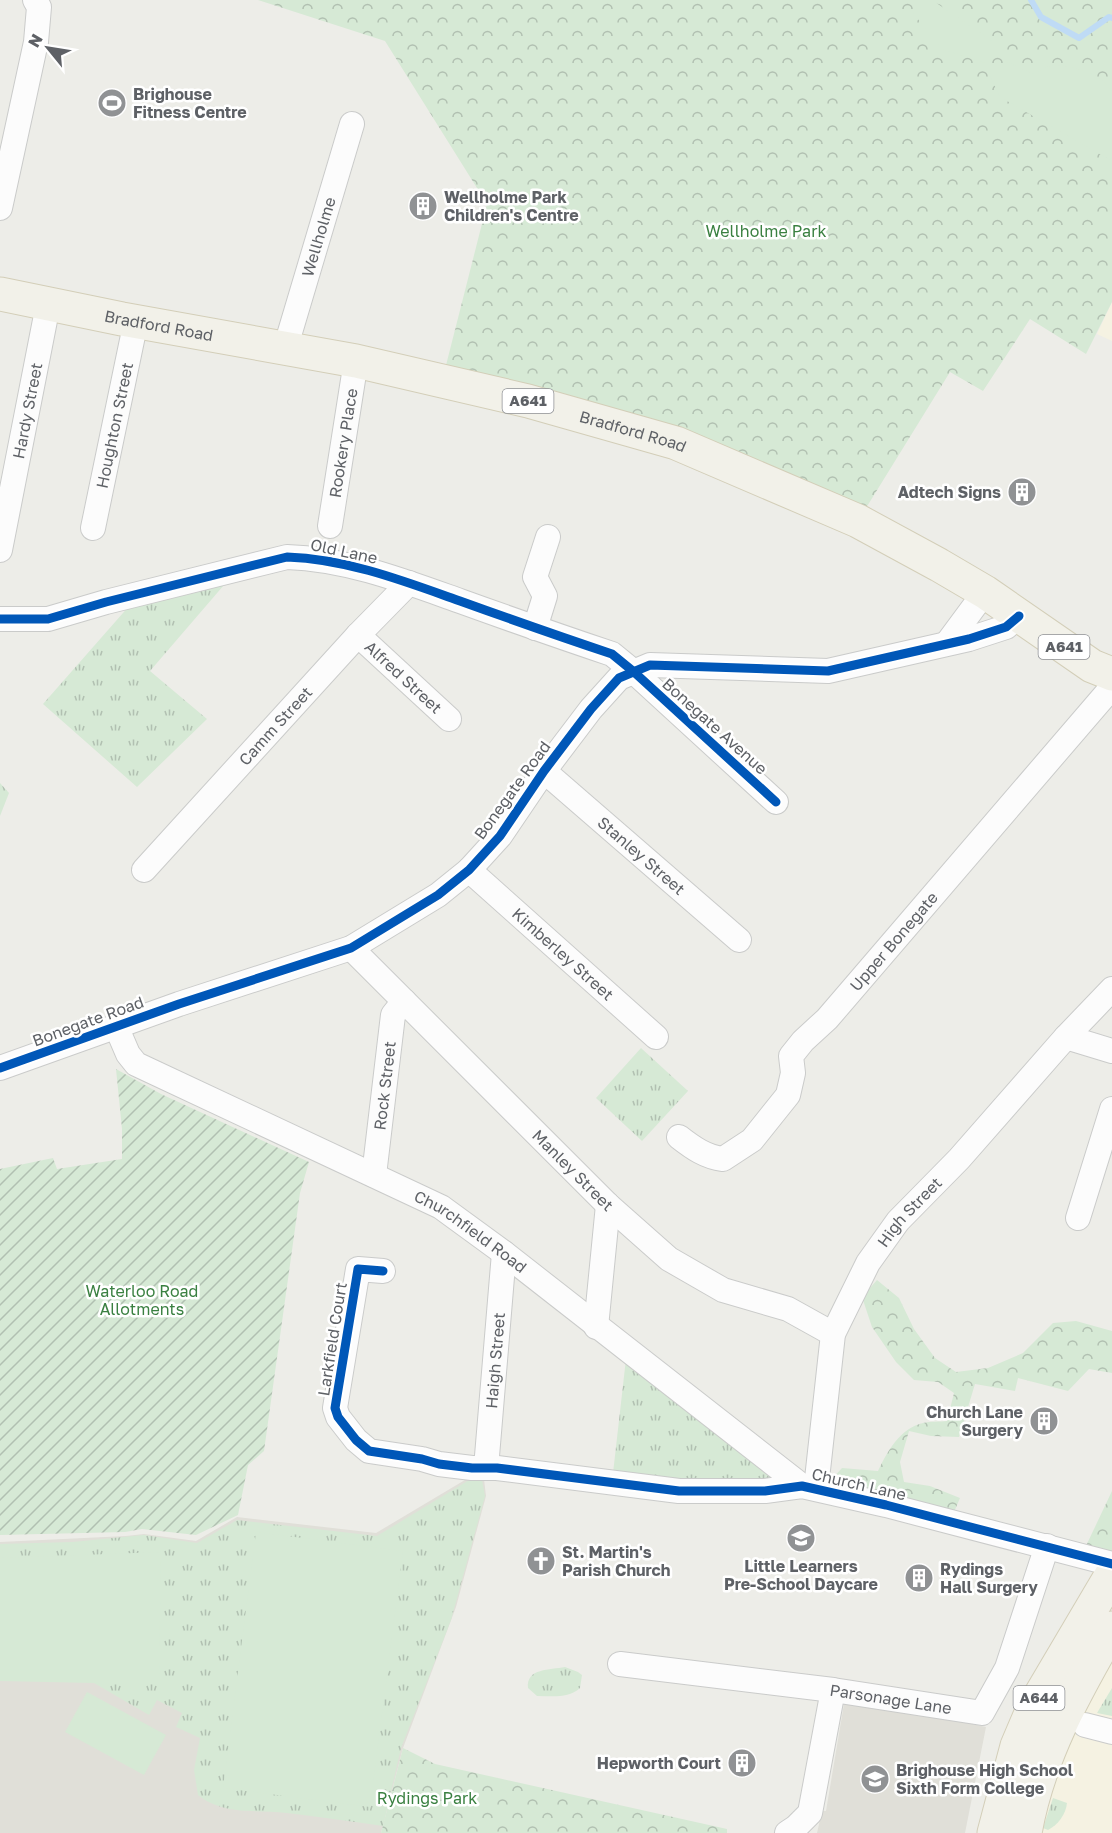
<svg xmlns="http://www.w3.org/2000/svg" width="1112" height="1833" font-family="'Golos Text',sans-serif">
<style>
.commercial{fill:#f5f2e2}
.education{fill:#e0dfd8}
.grass{fill:url(#grass-tufts)}
.forest{fill:url(#forest-crowns)}
.garden{fill:url(#garden-furrows)}
.pitch{fill:#d6e9d5}
.lines{fill:none;stroke-linecap:round;stroke-linejoin:round}
.stream{stroke:#bfdbf5;stroke-width:6}
.street-casing{stroke:#cacbca;stroke-width:26}
.primary-casing{stroke:#d3ceb8;stroke-width:35}
.street{stroke:#fcfcfc;stroke-width:24}
.primary{stroke:#f2f1e9;stroke-width:33}
.cycleway-casing{stroke:#fff;stroke-width:13}
.cycleway{stroke:#0057b8;stroke-width:9}
.labels{text-anchor:middle;stroke-width:5;stroke-linejoin:round;paint-order:stroke}
.shield{fill:#fff;stroke:#8e9094;stroke-width:1.5}
.shield-label{font-size:15px;font-weight:bold;fill:#5e6166}
.poi-label{font-size:16px;font-weight:bold;fill:#5e6166;stroke:#fff;text-anchor:start}
.park-label{font-size:16px;fill:#3a8041;stroke:#fff}
.street-label{font-size:16px;fill:#5e6166;stroke:#fff}
</style>
<defs>
<pattern id="grass-tufts" width="24" height="20" patternUnits="userSpaceOnUse" patternTransform="scale(1.5)"><rect width="24" height="20" fill="#d6e9d5"/><path d="M3 7l-1-3M5 7V3M7 7l1-3M15 17l-1-3M17 17v-4M19 17l1-3" fill="none" stroke="#b1c0b1"/></pattern>
<pattern id="forest-crowns" width="20" height="18" patternUnits="userSpaceOnUse" patternTransform="scale(1.5)"><rect width="20" height="18" fill="#d6e9d5"/><path d="M2 6a3 3 0 1 1 6 0M12 15a3 3 0 1 1 6 0" fill="none" stroke="#b1c0b1"/></pattern>
<pattern id="garden-furrows" width="10" height="10" patternUnits="userSpaceOnUse" patternTransform="scale(1.5)"><rect width="10" height="10" fill="#d6e9d5"/><path d="M-1 1l2-2M0 10L10 0M9 11l2-2" fill="none" stroke="#b1c0b1"/></pattern>
</defs>
<rect width="100%" height="100%" fill="#edede8"/>
<g class="commercial">
<path d="M1112 302V341L1097 334Z"/>
<path d="M1112 1628V1833H1025Z"/>
</g>
<g class="education">
<path d="M480 1471 484 1479 486 1496 456 1607 403 1748 381 1833H0V1542L126 1536 144 1534 196 1541 237 1517 376 1533Z"/>
<path d="M844 1704 929 1715 986 1727 965 1833H817L822 1811H826Z"/>
</g>
<g class="grass">
<path d="M224 585 150 671 207 719 137 787 43 704 130 605Z"/>
<path d="M0 783 9 793 0 816Z"/>
<path d="M641 1048 688 1091 642 1141 596 1098Z"/>
<path d="M627 1350 802 1486 612 1482Z"/>
<path d="M479 1474 482 1480 485 1496 451 1620 401 1748 383 1826C351 1821 319 1817 287 1813 256 1809 224 1816 198 1795L194 1770 200 1738 176 1727 182 1713 157 1700 149 1715 94 1683 0 1681V1544L72 1542 144 1535 197 1543 237 1520 377 1536Z"/>
<path d="M565 1667 578 1672 582 1675 580 1688C568 1699 552 1696 537 1696L528 1688C526 1668 550 1670 565 1667Z"/>
<path d="M1112 1688V1716L1097 1713Z"/>
<path d="M1053 1798 1067 1803C1066 1814 1058 1825 1048 1830L1043 1828Z"/>
</g>
<g class="forest">
<path d="M258 0H1112V302L1086 354 1030 319 983 391 950 372 858 521 442 381 487 204 385 41Z"/>
<path d="M877 1280 899 1298 914 1329 935 1358 956 1372 988 1368 1023 1353 1053 1323 1076 1321 1112 1331V1373L1089 1369 1068 1391 1018 1378 1015 1391 975 1384 959 1437 931 1436 909 1431 900 1462 904 1482 930 1486 960 1498 954 1512 836 1485 832 1479 842 1468 878 1471C887 1452 900 1428 923 1423 930 1421 940 1422 947 1421L954 1393 938 1382 914 1380 896 1362 872 1327 862 1297Z"/>
<path d="M1112 1491V1552L1085 1548Z"/>
<path d="M403 1748 435 1764 727 1829V1833H381Z"/>
</g>
<path class="garden" d="M116 1069 161 1094 309 1162 300 1193 264 1451 248 1465 238 1515 196 1535 142 1529 125 1532 0 1535V1169L53 1158 57 1169 122 1159V1129Z"/>
<g class="pitch">
<path d="M923 0H932L995 43 985 63 942 49 913 13Z"/>
<path d="M1005 61 1033 74C1040 71 1049 65 1056 65 1074 66 1103 74 1112 92V157L1110 160 1000 97 990 76Z"/>
<path d="M256 1532 403 1551 370 1807 223 1788Z"/>
<path d="M161 1552 159 1679H0V1558Z"/>
<path d="M87 1692 166 1735 144 1775 65 1732Z"/>
</g>
<g class="lines">
<path class="stream" d="M1031 0 1041 17 1079 38 1109 17 1112 18"/>
<g class="street-casing">
<g id="street">
<path d="M0 208 36 42 39 7 35 0"/>
<path id="s1" d="M285 349 352 124"/>
<path id="s2" d="M330 526 356 361"/>
<path id="s3" d="M93 528 136 321"/>
<path id="s4" d="M0 550 48 305"/>
<path d="M0 619H48L106 602 287 557C347 559 404 581 460 601 510 619 561 637 612 654L634 672 776 802"/>
<path d="M535 628 545 596 535 577 548 537"/>
<path id="s5" d="M358 635 449 719"/>
<path d="M948 642 985 592"/>
<path id="s6" d="M544 771 739 940"/>
<path id="s7" d="M144 870 358 635 409 583"/>
<path id="s8" d="M469 870 656 1037"/>
<path id="s9" d="M351 948 608 1205 669 1259 723 1290 788 1309 833 1334"/>
<path id="s10" d="M116 1026 128 1054 136 1064 441 1207 504 1253 802 1486"/>
<path d="M1066 1037 1112 1051"/>
<path d="M0 1068 179 1004 351 948 438 895 469 870 500 836 544 771 591 709 619 678 650 665 828 671 969 639 1006 627 1019 616"/>
<path id="s11" d="M679 1137C693 1148 706 1157 723 1159L752 1140 788 1095 793 1073 791 1056 803 1041 827 1019 1112 687"/>
<path id="s12" d="M374 1175 393 1015 404 1001"/>
<path d="M1078 1218 1112 1109"/>
<path d="M383 1271 358 1269 335 1408 338 1417 356 1440 369 1451 422 1459 439 1464 472 1468H497L679 1491H765L802 1486 886 1505 1112 1564"/>
<path d="M596 1327 608 1205"/>
<path id="s13" d="M486 1468 504 1253"/>
<path id="s14" d="M816 1488 833 1334 868 1263 898 1221 959 1159 1066 1037 1112 989"/>
<path id="s15" d="M620 1664 833 1690 982 1713 1007 1668 1047 1546"/>
<path d="M1085 1725 1112 1732"/>
<path d="M787 1833 796 1827 810 1813 833 1690"/>
</g>
</g>
<g class="primary-casing">
<g id="primary">
<path id="s16" d="M0 294 122 319 356 361 528 401 676 443 858 521 939 565 985 592 1092 666 1112 674"/>
<path d="M994 1833 1017 1746 1034 1706 1112 1574"/>
<path d="M1025 1833C1038 1758 1075 1692 1112 1628"/>
</g>
</g>
<use href="#street" class="street"/>
<use href="#primary" class="primary"/>
<g class="cycleway-casing">
<g id="cycleway">
<path d="M0 619H48L106 602 287 557C347 559 404 581 460 601 510 619 561 637 612 654L634 672 776 802"/>
<path d="M0 1068 179 1004 351 948 438 895 469 870 500 836 544 771 591 709 619 678 650 665 828 671 969 639 1006 627 1019 616"/>
<path d="M383 1271 358 1269 335 1408 338 1417 356 1440 369 1451 422 1459 439 1464 472 1468H497L679 1491H765L802 1486 886 1505 1112 1564"/>
</g>
</g>
<use href="#cycleway" class="cycleway"/>
</g>
<defs>
<g id="stadium-disc" transform="scale(1.5)"><circle r="9.5" fill="#909294" stroke="#fff"/><path d="M0-5a6.5 5 0 1 0 0 10a6.5 5 0 1 0 0-10ZM-3.5-1.8h7v3.6h-7Z" fill="#fff"/></g>
<g id="building-disc" transform="scale(1.5)"><circle r="9.5" fill="#909294" stroke="#fff"/><path d="M-4-6H4V6H1V3H-1V6H-4ZM-2.5-4.3h1.7v1.8h-1.7ZM.8-4.3h1.7v1.8H.8ZM-2.5-1h1.7V.8h-1.7ZM.8-1h1.7V.8H.8Z" fill="#fff"/></g>
<g id="school-disc" transform="scale(1.5)"><circle r="9.5" fill="#909294" stroke="#fff"/><path d="M0-5L7-2L0 1L-7-2ZM-4 1L0 2.5L4 1V4Q0 6-4 4Z" fill="#fff"/></g>
<g id="church-disc" transform="scale(1.5)"><circle r="9.5" fill="#909294" stroke="#fff"/><path d="M-1.2-6h2.4v3.5h3.3v2.4h-3.3V6h-2.4V-.1h-3.3v-2.4h3.3Z" fill="#fff"/></g>
<g id="university-disc" transform="scale(1.5)"><circle r="9.5" fill="#909294" stroke="#fff"/><path d="M0-5L7-2L0 1L-7-2ZM-4 1L0 2.5L4 1V4Q0 6-4 4Z" fill="#fff"/></g>
</defs>
<g fill-rule="evenodd">
<use href="#stadium-disc" x="112" y="103"/>
<use href="#building-disc" x="423" y="206"/>
<use href="#building-disc" x="1022" y="492"/>
<use href="#building-disc" x="1044" y="1421"/>
<use href="#school-disc" x="801" y="1538"/>
<use href="#church-disc" x="541" y="1561"/>
<use href="#building-disc" x="919" y="1578"/>
<use href="#building-disc" x="742" y="1763"/>
<use href="#university-disc" x="875" y="1779"/>
</g>
<g class="labels">
<g class="shield">
<rect x="502.5" y="389" width="51" height="24" rx="4.5"/>
<rect x="1038.5" y="635" width="51" height="24" rx="4.5"/>
<rect x="1013.5" y="1686" width="51" height="24" rx="4.5"/>
</g>
<g class="shield-label">
<text x="528" y="406">A641</text>
<text x="1064" y="652">A641</text>
<text x="1039" y="1703">A644</text>
</g>
<g class="poi-label">
<text x="133" y="100">Brighouse<tspan x="133" dy="18">Fitness Centre</tspan></text>
<text x="444" y="203">Wellholme Park<tspan x="444" dy="18">Children's Centre</tspan></text>
<text x="1001" y="498" text-anchor="end">Adtech Signs</text>
<text x="1023" y="1418" text-anchor="end">Church Lane<tspan x="1023" dy="18">Surgery</tspan></text>
<text x="562" y="1558">St. Martin's<tspan x="562" dy="18">Parish Church</tspan></text>
<text x="801" y="1572" text-anchor="middle">Little Learners<tspan x="801" dy="18">Pre-School Daycare</tspan></text>
<text x="940" y="1575">Rydings<tspan x="940" dy="18">Hall Surgery</tspan></text>
<text x="721" y="1769" text-anchor="end">Hepworth Court</text>
<text x="896" y="1776">Brighouse High School<tspan x="896" dy="18">Sixth Form College</tspan></text>
</g>
<g class="park-label">
<text x="766" y="237">Wellholme Park</text>
<text x="142" y="1297">Waterloo Road<tspan x="142" dy="18">Allotments</tspan></text>
<text x="427" y="1804">Rydings Park</text>
</g>
<g class="street-label">
<text dy="6" stroke="none"><textPath href="#s1" startOffset="117">Wellholme</textPath></text>
<text dy="6" stroke="none"><textPath href="#s16" startOffset="162">Bradford Road</textPath></text>
<text dy="6" stroke="none"><textPath href="#s4" startOffset="142">Hardy Street</textPath></text>
<text dy="6" stroke="none"><textPath href="#s3" startOffset="105">Houghton Street</textPath></text>
<text dy="6" stroke="none"><textPath href="#s16" startOffset="648">Bradford Road</textPath></text>
<text dy="6" stroke="none"><textPath href="#s2" startOffset="84">Rookery Place</textPath></text>
<text transform="translate(344 551) rotate(12)" y="6">Old Lane</text>
<text dy="6" stroke="none"><textPath href="#s5" startOffset="62">Alfred Street</textPath></text>
<text dy="6" stroke="none"><textPath href="#s7" startOffset="195">Camm Street</textPath></text>
<text transform="translate(715 726) rotate(42)" y="6">Bonegate Avenue</text>
<text transform="translate(512 790) rotate(-54)" y="6">Bonegate Road</text>
<text dy="6" stroke="none"><textPath href="#s6" startOffset="129">Stanley Street</textPath></text>
<text dy="6" stroke="none"><textPath href="#s11" startOffset="336">Upper Bonegate</textPath></text>
<text dy="6" stroke="none"><textPath href="#s8" startOffset="126">Kimberley Street</textPath></text>
<text transform="translate(88 1021) rotate(-20)" y="6">Bonegate Road</text>
<text dy="6" stroke="none"><textPath href="#s12" startOffset="90">Rock Street</textPath></text>
<text dy="6" stroke="none"><textPath href="#s9" startOffset="314">Manley Street</textPath></text>
<text dy="6" stroke="none"><textPath href="#s14" startOffset="300">High Street</textPath></text>
<text dy="6" stroke="none"><textPath href="#s10" startOffset="418">Churchfield Road</textPath></text>
<text transform="translate(332 1339) rotate(-81)" y="6">Larkfield Court</text>
<text dy="6" stroke="none"><textPath href="#s13" startOffset="108">Haigh Street</textPath></text>
<text transform="translate(859 1484) rotate(13)" y="6">Church Lane</text>
<text dy="6" stroke="none"><textPath href="#s15" startOffset="273">Parsonage Lane</textPath></text>
</g>
</g>
<g transform="translate(48 48) rotate(300)" stroke="#ffffff" stroke-width="4.5" paint-order="stroke">
<path d="M0-4.5L10 22L0 15L-10 22Z" fill="#5e6166"/>
<text y="-9" font-size="16" font-weight="bold" text-anchor="middle" fill="#5e6166">N</text>
</g>
</svg>
